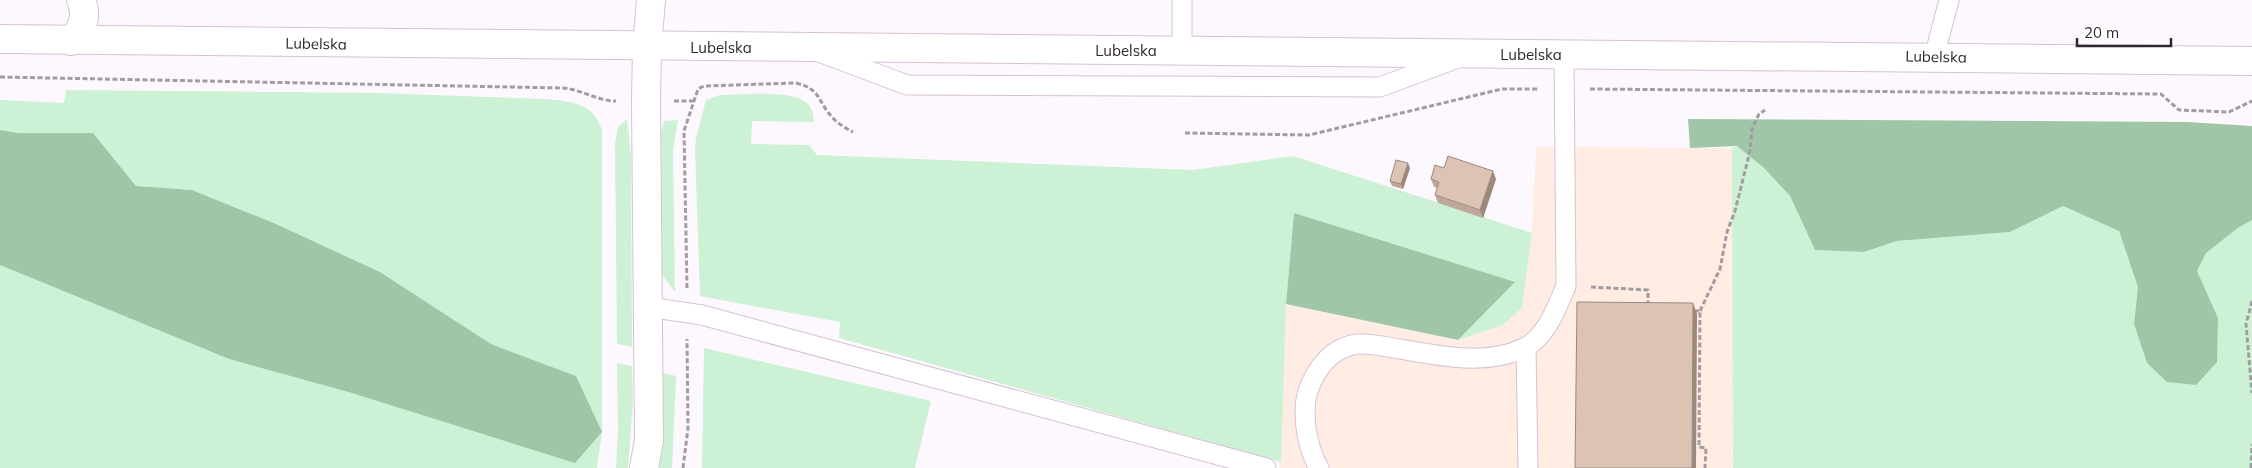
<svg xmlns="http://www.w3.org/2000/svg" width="2252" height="468" font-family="Mulish,sans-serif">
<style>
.commercial{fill:#ffece3}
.green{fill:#ccf1d4}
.forest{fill:#9ec6a7}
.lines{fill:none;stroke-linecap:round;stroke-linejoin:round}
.lane-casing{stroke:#d6c1d5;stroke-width:21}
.street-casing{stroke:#d6c1d5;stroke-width:30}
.secondary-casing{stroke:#d6c1d5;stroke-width:30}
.path{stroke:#a29ca2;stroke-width:3;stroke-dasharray:5 2.5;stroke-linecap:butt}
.lane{stroke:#fff;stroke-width:19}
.street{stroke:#fff;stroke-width:28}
.secondary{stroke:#fff;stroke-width:28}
.wall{fill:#bea89b}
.shaded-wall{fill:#9b887e}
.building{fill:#ddc3b4;stroke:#9b887e}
.labels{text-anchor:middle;stroke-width:4.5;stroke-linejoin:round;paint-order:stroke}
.street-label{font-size:15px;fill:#302830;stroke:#fff}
</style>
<rect width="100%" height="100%" fill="#fdf8fd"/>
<path class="commercial" d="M1536 147 1732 148 1733 468H1280L1286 304 1458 340 1503 325 1522 308 1532 233Z"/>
<g class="green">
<path d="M66 90 378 93 545 99C571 101 594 103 602 130V432L597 468H0V265L229 359 352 393 576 376 491 344 380 272 276 224 192 190 136 186 93 133H18L0 130V100L64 103Z"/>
<path d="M720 95C741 95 794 89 808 104 813 109 813 116 814 122L752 121 751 144 809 145 817 155 1193 170 1293 156 1532 233 1522 308 1503 325 1458 340 1514 283 1294 213 1286 304 1281 462 839 338 840 322 700 296 695 150 696 138 706 100Z"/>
<path d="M627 119 631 153 632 347 617 344 615 144 618 127Z"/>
<path d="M678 120 673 150 675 292 662 275 659 153 660 137 664 121Z"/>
<path d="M1737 146 1764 168 1790 196 1815 250 1864 252 1897 241 2010 232 2063 206 2119 231 2138 287 2134 324 2147 363 2168 382 2196 385 2218 318 2197 271 2206 253 2238 228 2252 220V468H1733L1732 148Z"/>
<path d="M704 348 931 401 915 468H702Z"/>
<path d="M617 363 632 366 633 402 628 468H616L618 432Z"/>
<path d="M663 373 676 376 672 468H660Z"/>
</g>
<g class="forest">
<path d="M1688 119 2187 122 2252 126V220L2238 228 2206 253 2197 271 2218 318 2217 362 2196 385 2167 382 2147 363 2134 324 2138 287 2119 231 2063 206 2010 232 1897 241 1864 252 1815 250 1790 196 1764 168 1737 146 1690 148Z"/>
<path d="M0 130 18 133H93L136 186 192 190 276 224 380 272 491 344 576 376 602 432 575 463 352 393 229 359 0 265Z"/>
<path d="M1294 213 1515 282 1458 340 1286 304Z"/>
</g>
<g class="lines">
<g class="lane-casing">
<g id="lane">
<path d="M1182 51V0"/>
<path d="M819 52 907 85 1380 87 1458 58"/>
<path d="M1934 57 1949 0"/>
<path d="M648 307 702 315 1266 468"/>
<path d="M1526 347 1528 468"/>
<path d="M1319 468C1307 447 1301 414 1308 391 1316 368 1332 347 1358 344 1372 343 1386 347 1400 349 1439 356 1486 366 1524 348 1546 338 1557 307 1566 286L1564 55"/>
</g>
</g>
<g class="street-casing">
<path id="street" d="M644 468 649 440 646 101 647 47 651 0"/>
</g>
<g class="secondary-casing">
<g id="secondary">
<path d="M0 39 2252 61"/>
<path d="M71 41C83 30 88 16 81 0"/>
</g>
</g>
<g class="path">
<path d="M0 77 562 88C581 89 597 101 616 101"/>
<path d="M1590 89 2161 94 2179 110 2229 112 2252 101"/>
<path d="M674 101H694"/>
<path d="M1185 133 1309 135 1502 89H1539"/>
<path d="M1591 287 1648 290V307"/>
<path d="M687 288 684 131 698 89 704 86 796 83C822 89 817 102 833 118 838 124 846 128 853 132"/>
<path d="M2252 301 2246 324 2252 393"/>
<path d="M1694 311H1700L1699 447 1706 448 1705 468"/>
<path d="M1700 311 1720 269 1727 232 1735 211 1750 151 1752 129 1759 114 1765 110"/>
<path d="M683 468 688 428 687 339"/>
<path d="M2251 468 2252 444"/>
</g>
<use href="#lane" class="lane"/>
<use href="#street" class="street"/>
<use href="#secondary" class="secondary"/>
</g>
<g class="wall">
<path d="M1410 168 1403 189 1392 186 1390 181Z"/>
<path d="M1444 168 1496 179 1483 218 1438 203 1435 195 1437 188 1434 187 1431 179Z"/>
</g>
<g class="shaded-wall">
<path d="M1408 163 1410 168 1403 189 1401 184Z"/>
<path d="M1493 171 1496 179 1483 218 1480 210Z"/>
<path d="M1693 303 1697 314 1696 468H1692Z"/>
</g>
<g class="building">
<path d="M1448 156 1493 171 1480 210 1435 195 1439 182 1431 179 1435 165 1444 168Z"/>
<path d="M1396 160 1408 163 1401 184 1390 181Z"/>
<path d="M1577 302 1693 303 1692 468H1575Z"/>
</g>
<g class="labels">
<g class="street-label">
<text transform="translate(316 44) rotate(1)" y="5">Lubelska</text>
<text x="721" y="53">Lubelska</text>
<text x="1126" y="56">Lubelska</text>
<text x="1531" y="60">Lubelska</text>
<text transform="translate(1936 57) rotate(1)" y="5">Lubelska</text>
</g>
</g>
<path d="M2077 38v8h94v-8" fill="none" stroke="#302830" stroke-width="2.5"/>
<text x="2084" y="38" font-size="15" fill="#302830" stroke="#ffffff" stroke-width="4" paint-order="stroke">20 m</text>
</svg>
